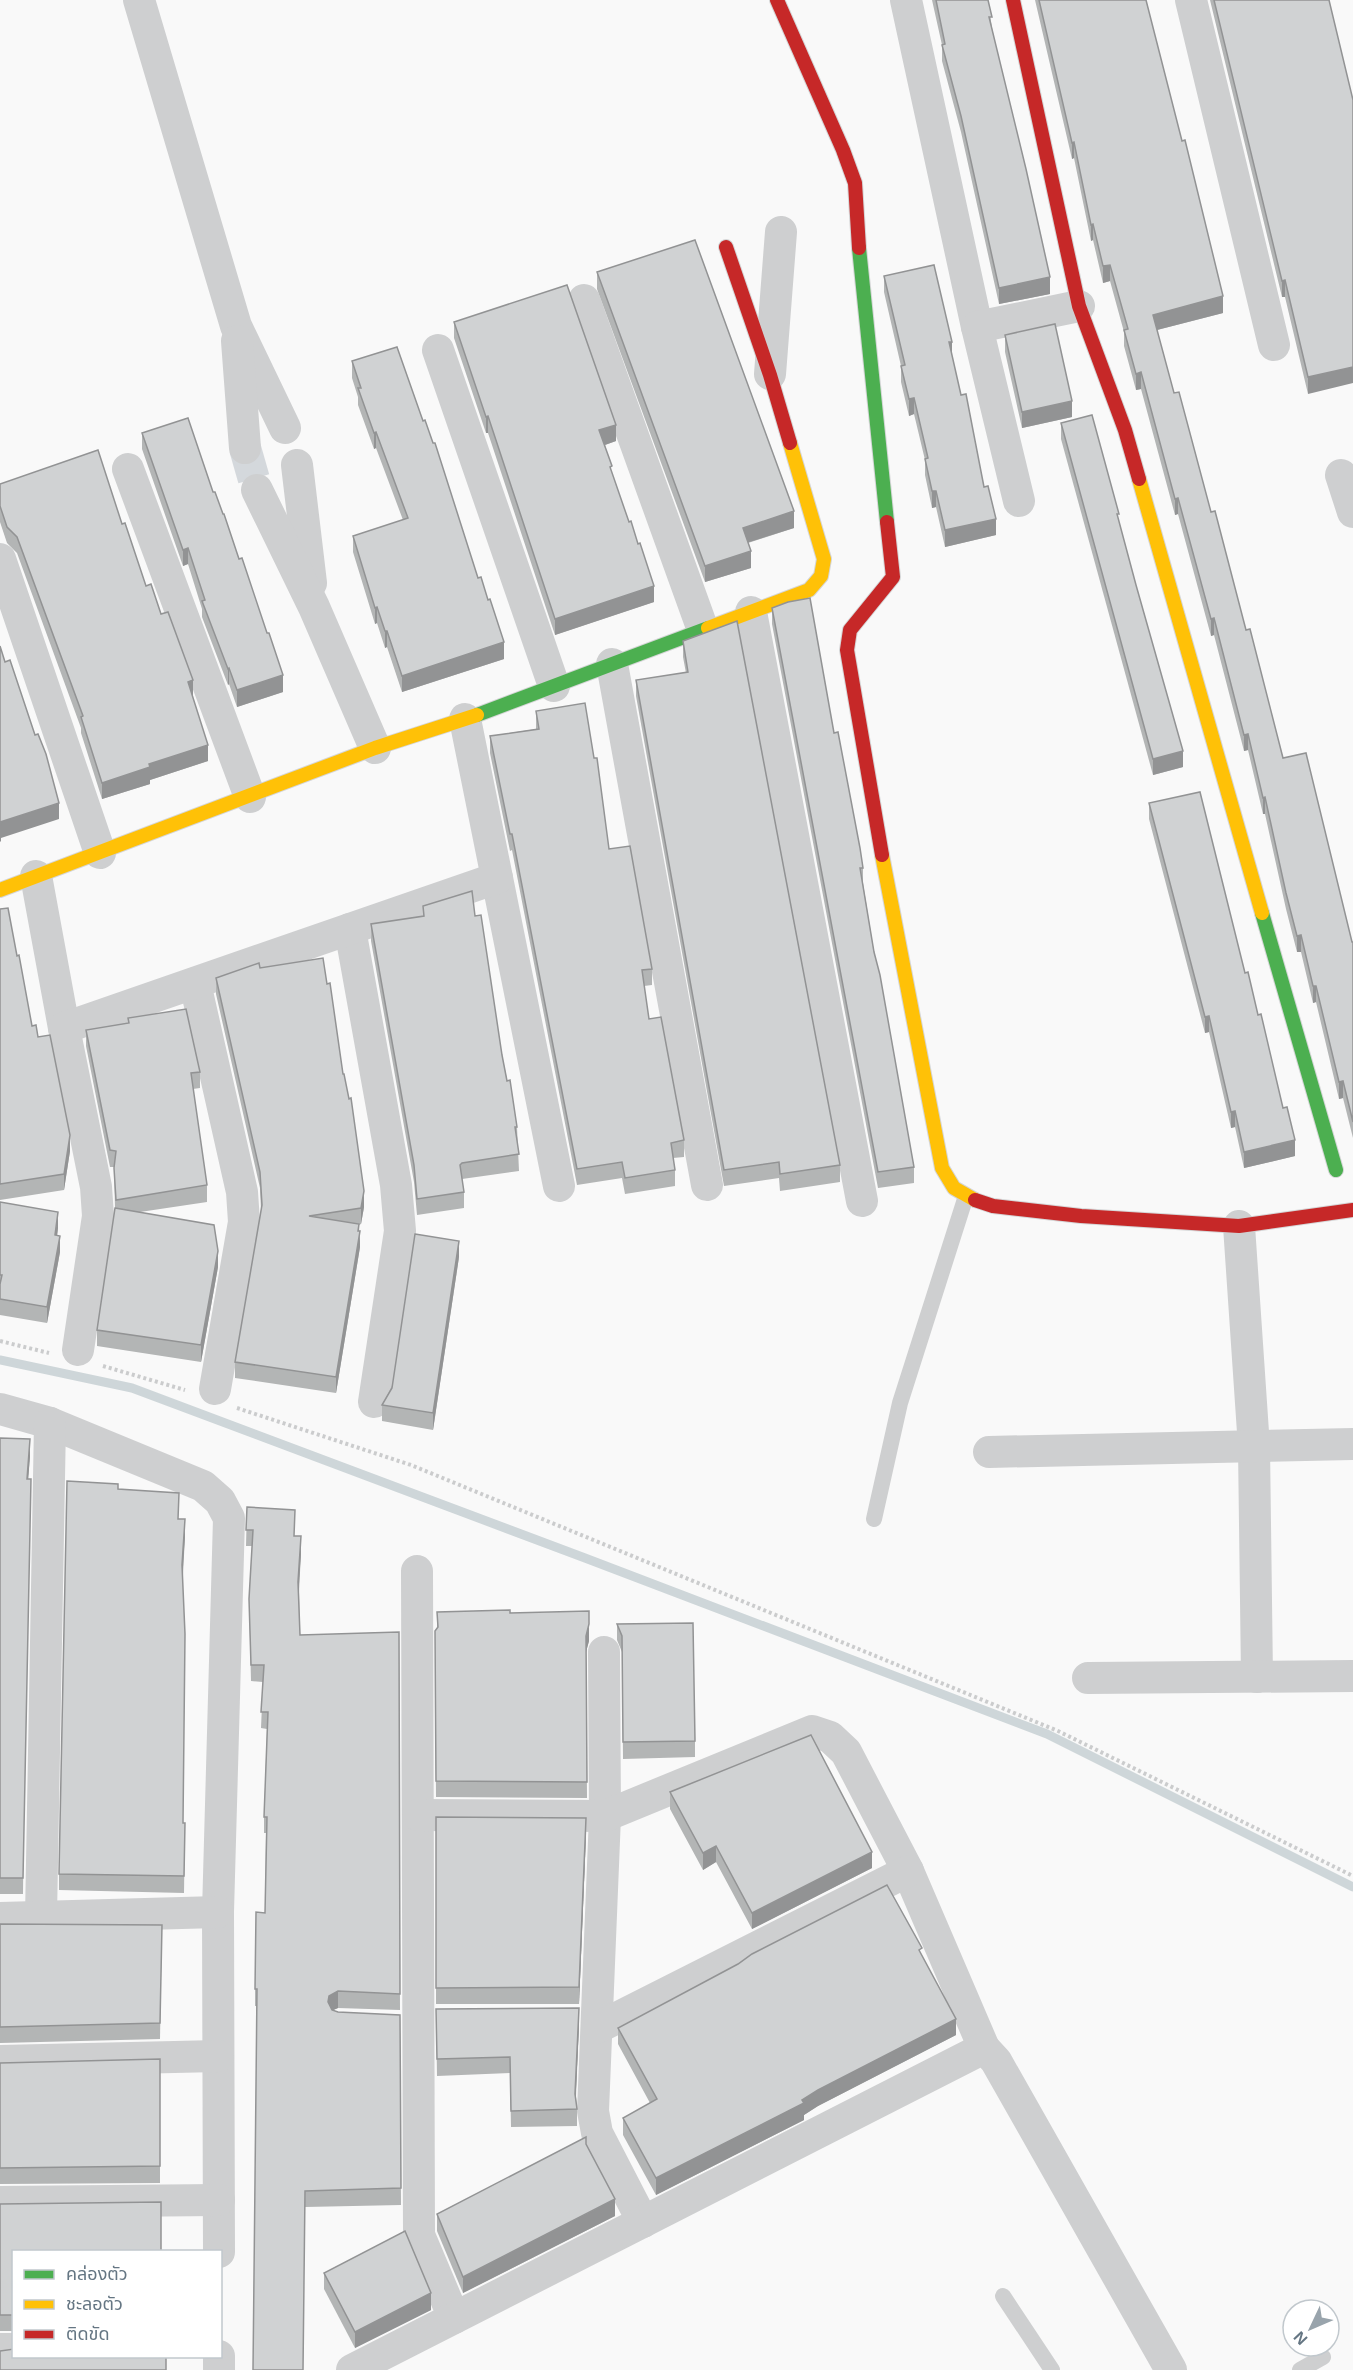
<svg xmlns="http://www.w3.org/2000/svg" width="1353" height="2370" font-family="Arial,'Noto Sans Thai',sans-serif">
<style>
.lines{fill:none;stroke-linecap:round;stroke-linejoin:round}
.stream{stroke:#ced6d9;stroke-width:9}
.street-tunnel{stroke:#d4d8dc;stroke-width:32;stroke-dasharray:32 16;stroke-linecap:butt}
.fast-casing{stroke:#d5d6d7;stroke-width:16}
.slow-casing{stroke:#d5d6d7;stroke-width:16}
.jam-casing{stroke:#d5d6d7;stroke-width:16}
.path{stroke:#cbcccd;stroke-width:4;stroke-dasharray:3 3;stroke-linecap:butt}
.lane{stroke:#cecfd0;stroke-width:16}
.street{stroke:#cecfd0;stroke-width:32}
.fast{stroke:#4caf50;stroke-width:14}
.slow{stroke:#ffc107;stroke-width:14}
.jam{stroke:#c62828;stroke-width:14}
.wall{fill:#b3b5b5}
.shaded-wall{fill:#929394}
.building{fill:#d0d2d3;stroke:#929394;stroke-width:1.5}
</style>
<rect width="100%" height="100%" fill="#f9f9f9"/>
<g class="lines">
<path class="stream" d="M0 1360 132 1388 585 1558 1047 1734 1353 1887"/>
<path class="street-tunnel" d="M245 448 257 490"/>
<g class="fast-casing">
<g id="fast">
<path d="M859 248 887 522"/>
<path d="M477 715 708 628"/>
<path d="M1262 913 1336 1170"/>
</g>
</g>
<g class="slow-casing">
<g id="slow">
<path d="M1139 479 1262 913"/>
<path d="M708 628 809 590 821 576 824 559 790 443"/>
<path d="M882 855 942 1168 954 1188 975 1200"/>
<path d="M0 890 375 748 477 715"/>
</g>
</g>
<g class="jam-casing">
<g id="jam">
<path d="M777 0 843 150 855 183 859 248"/>
<path d="M1013 0 1079 306 1125 430 1139 479"/>
<path d="M726 247 770 375 790 443"/>
<path d="M882 855 847 650 850 630 893 577 887 522"/>
<path d="M975 1200 993 1206 1081 1216 1239 1226 1353 1210"/>
</g>
</g>
<g class="path">
<path d="M0 1341 49 1353"/>
<path d="M103 1366 185 1390"/>
<path d="M237 1408 411 1465 1058 1731 1353 1876"/>
</g>
<g class="lane">
<path d="M874 1519 900 1403 966 1196"/>
<path d="M1003 2296 1052 2370"/>
<path d="M1300 2370 1323 2357"/>
</g>
<g class="street">
<path d="M139 0 236 326 285 428"/>
<path d="M906 0 977 327 1019 501"/>
<path d="M1191 0 1274 345"/>
<path d="M584 300 703 630"/>
<path d="M977 327 1079 306"/>
<path d="M237 341 245 448"/>
<path d="M438 350 554 686"/>
<path d="M770 374 781 232"/>
<path d="M297 465 311 583"/>
<path d="M128 469 250 797"/>
<path d="M1341 475 1353 512"/>
<path d="M257 490 314 607 375 748"/>
<path d="M0 559 100 853"/>
<path d="M751 612 862 1201"/>
<path d="M612 664 707 1185"/>
<path d="M465 719 559 1186"/>
<path d="M36 876 64 1028 96 1187 98 1216 78 1350"/>
<path d="M350 929 396 1185 400 1231 374 1402"/>
<path d="M195 983 242 1192 244 1222 215 1389"/>
<path d="M64 1028 497 878"/>
<path d="M1239 1226 1254 1447 1257 1677"/>
<path d="M0 1409 50 1423 203 1486 220 1501 229 1518 218 1912 219 2252"/>
<path d="M989 1452 1353 1444"/>
<path d="M417 1571 419 2235 454 2318"/>
<path d="M604 1652 605 1816 593 2111 597 2133 643 2222"/>
<path d="M1088 1678 1353 1676"/>
<path d="M418 1815 605 1816 812 1731 830 1737 846 1752 908 1871 984 2048"/>
<path d="M41 1917 50 1423"/>
<path d="M0 1918 218 1912"/>
<path d="M597 2028 908 1871"/>
<path d="M0 2061 218 2056"/>
<path d="M0 2202 219 2200"/>
<path d="M0 2349H14"/>
<path d="M219 2356V2370"/>
<path d="M352 2370 984 2048 996 2061 1171 2370"/>
</g>
<use href="#fast" class="fast"/>
<use href="#slow" class="slow"/>
<use href="#jam" class="jam"/>
</g>
<g class="wall">
<path d="M932 0H988L992 28 1050 294 999 304 961 132 942 61V45Z"/>
<path d="M1035 0H1146L1223 313 1157 330 1174 393 1211 512 1283 758 1352 942H1353V1138L1343 1098 1339 1099 1316 1002 1313 1003 1301 952H1297L1286 909 1265 814H1263L1248 750 1244 751 1214 635 1211 636 1178 514 1175 515 1141 389 1136 390 1124 346V332L1110 281 1103 283 1093 240 1091 241 1074 158 1072 159Z"/>
<path d="M1210 0H1329L1308 394 1285 297H1282Z"/>
<path d="M597 272 794 528 748 543 751 568 705 582 597 289Z"/>
<path d="M884 276 952 358 996 535 945 547 936 507 932 508 925 475V460L914 414 909 416 901 382V366L884 292Z"/>
<path d="M454 322 616 441 605 445 612 474 654 602 555 635 488 433H486L454 338Z"/>
<path d="M1005 335 1072 417 1022 428 1005 352Z"/>
<path d="M352 361 504 659 402 692 387 647 385 648 377 623 375 624 353 552V536L403 520 376 448 374 449 358 405V397L352 378Z"/>
<path d="M1061 423 1119 522 1183 767 1153 775 1061 439Z"/>
<path d="M142 433 213 492 283 692 237 707 229 684 228 685 202 617V609L188 564 183 566 142 449Z"/>
<path d="M0 484 122 524 146 586 161 614 193 696 192 697 208 761 150 780V784L102 799 81 733V728L17 553 7 543 0 522Z"/>
<path d="M772 608 834 733 863 868V883L874 952 914 1167V1183L878 1188 772 624Z"/>
<path d="M683 641 840 1165V1182L780 1191 779 1178 724 1186 636 696V680L686 673 683 657Z"/>
<path d="M536 711 609 849 652 969V985L644 986 649 1019 684 1140V1157L673 1158 675 1170V1186L625 1194 622 1178 577 1185 512 850 510 851 490 753V736L536 729Z"/>
<path d="M1149 803 1245 973 1258 1015 1295 1156 1244 1168 1235 1127 1231 1128 1209 1032 1205 1033 1149 819Z"/>
<path d="M423 906 475 916 502 1055 517 1127 519 1171 462 1179 464 1192V1208L417 1215 414 1182 371 941V924L423 916Z"/>
<path d="M0 909 17 956 32 1026 38 1037 70 1151 64 1190 0 1200Z"/>
<path d="M260 968 343 1074 364 1207 361 1224 359 1225 360 1247 336 1393 235 1378V1362L261 1210 260 1188 216 994V978Z"/>
<path d="M128 1018 200 1072V1088L193 1089 207 1185V1202L140 1212 218 1267 201 1362 97 1346V1330L115 1208 114 1167H110L86 1046V1030L128 1023Z"/>
<path d="M0 1202 58 1228 57 1236 60 1252 47 1323 0 1315Z"/>
<path d="M459 1257 433 1430 382 1421V1405Z"/>
<path d="M0 1438 30 1456 28 1479 23 1894H0Z"/>
<path d="M118 1489 179 1519 185 1536 183 1575V1823H185L184 1893 59 1890V1874Z"/>
<path d="M247 1507 295 1536 301 1553 299 1592 300 1635 399 1632 400 2010 338 2008 333 2010 338 2012 400 2015 401 2205 305 2207 257 2006H255V1964L265 1913 266 1833H264V1817L267 1729 261 1728 263 1682 251 1681 249 1599 252 1546H246Z"/>
<path d="M437 1612 510 1613 589 1641 586 1652 587 1798 436 1797 435 1631 437 1628Z"/>
<path d="M617 1624 695 1741V1757L623 1759 622 1652 617 1640Z"/>
<path d="M670 1792 872 1868 752 1929 716 1862 703 1870 670 1809Z"/>
<path d="M436 1817 586 1834 579 2004H436Z"/>
<path d="M0 1924 162 1925 160 2039 0 2043Z"/>
<path d="M922 1957 956 2035 818 2106 804 2115V2120L656 2195 623 2135V2118L650 2103 618 2044V2028Z"/>
<path d="M436 2009 579 2025 576 2097 577 2109V2126L511 2127 510 2073 437 2076Z"/>
<path d="M160 2059V2183L0 2184V2063Z"/>
<path d="M0 2204 14 2252V2331H0Z"/>
<path d="M437 2214 615 2216 463 2293 437 2231Z"/>
<path d="M324 2273 431 2310 355 2348 324 2289Z"/>
</g>
<g class="shaded-wall">
<path d="M1074 142V158L1072 159V143Z"/>
<path d="M1093 224V240L1091 241V225Z"/>
<path d="M1110 265V281L1103 283V266Z"/>
<path d="M1050 277V294L999 304V288Z"/>
<path d="M1285 280V297H1282V281Z"/>
<path d="M1223 296V313L1153 331V315Z"/>
<path d="M949 342H952V358Z"/>
<path d="M1353 367V383L1308 394V377Z"/>
<path d="M1141 372V389L1136 390V374Z"/>
<path d="M914 398V414L909 416V399Z"/>
<path d="M1072 401V417L1022 428V412Z"/>
<path d="M488 416V433H486V417Z"/>
<path d="M616 425V441L599 447V430Z"/>
<path d="M376 432V448L374 449V433Z"/>
<path d="M932 491H936V507L932 508Z"/>
<path d="M1178 498V514L1175 515V499Z"/>
<path d="M794 511V528L743 544V528Z"/>
<path d="M996 519V535L945 547V530Z"/>
<path d="M188 548V564L183 566V550Z"/>
<path d="M751 551V568L705 582V566Z"/>
<path d="M654 586V602L555 635V619Z"/>
<path d="M377 607V623L375 624V608Z"/>
<path d="M1214 618V635L1211 636V619Z"/>
<path d="M385 631H387V647L385 648Z"/>
<path d="M504 642V659L402 692V676Z"/>
<path d="M229 668V684L228 685V669Z"/>
<path d="M283 675V692L237 707V690Z"/>
<path d="M193 680V696L188 698V682Z"/>
<path d="M1248 734V750L1244 751V735Z"/>
<path d="M208 745V761L150 780V784L102 799V783L149 764Z"/>
<path d="M1183 751V767L1153 775V759Z"/>
<path d="M1265 797V814H1263V798Z"/>
<path d="M59 803V819L1 838V841L0 842V822Z"/>
<path d="M1301 935V952H1297V936Z"/>
<path d="M1313 986H1316V1002L1313 1003Z"/>
<path d="M1209 1016V1032L1205 1033V1017Z"/>
<path d="M1343 1081V1098L1339 1099V1082Z"/>
<path d="M1235 1111V1127L1231 1128V1112Z"/>
<path d="M70 1135V1151L64 1190V1174Z"/>
<path d="M1295 1140V1156L1244 1168V1152Z"/>
<path d="M364 1191V1207L361 1224V1208Z"/>
<path d="M58 1212V1228L55 1251V1235Z"/>
<path d="M359 1224V1241L360 1231V1247L336 1393V1377Z"/>
<path d="M60 1236V1252L47 1323V1307Z"/>
<path d="M459 1241V1257L433 1430V1413Z"/>
<path d="M218 1251V1267L201 1362V1345Z"/>
<path d="M30 1439V1456L27 1495V1479Z"/>
<path d="M185 1519V1536L182 1582V1565Z"/>
<path d="M301 1536V1553L298 1599V1582Z"/>
<path d="M589 1624V1641L586 1652V1636Z"/>
<path d="M586 1818V1834L579 2004V1987Z"/>
<path d="M716 1846V1862L703 1870V1853Z"/>
<path d="M872 1852V1868L752 1929V1913Z"/>
<path d="M338 1991V2008L329 2012 328 2002 329 1996Z"/>
<path d="M579 2008V2025L575 2110V2094Z"/>
<path d="M956 2019V2035L818 2106 804 2115V2120L656 2195V2178L802 2100 818 2090Z"/>
<path d="M615 2199V2216L463 2293V2277Z"/>
<path d="M431 2293V2310L355 2348V2332Z"/>
</g>
<g class="building">
<path d="M936 0H988L992 17H989L1026 169 1050 277 999 288 961 116 942 45 945 44Z"/>
<path d="M1039 0H1146L1182 141 1185 140 1223 296 1153 315 1174 393 1179 392 1211 512 1215 511 1246 630 1250 629 1283 758 1306 753 1352 942H1353V1122L1343 1081 1339 1082 1316 986H1313L1301 935 1297 936 1286 893 1265 797 1263 798 1248 734 1244 735 1214 618 1211 619 1178 498 1175 499 1141 372 1136 374 1124 330 1128 329 1110 265 1103 266 1093 224 1091 225 1074 142 1072 143Z"/>
<path d="M1214 0H1329L1353 100V367L1308 377 1285 280 1282 281Z"/>
<path d="M695 240 794 511 743 528 751 551 705 566 597 272Z"/>
<path d="M934 265 952 342H949L961 395 966 394 984 487 988 486 996 519 945 530 936 491H932L925 459 928 458 914 398 909 399 901 366 905 365 884 276Z"/>
<path d="M567 285 616 425 599 430 612 466 610 467 629 522 631 521 638 544 640 543 654 586 555 619 488 416 486 417 454 322Z"/>
<path d="M1055 324 1072 401 1022 412 1005 335Z"/>
<path d="M397 347 423 421 425 420 433 443H435L478 578 481 577 488 600 490 599 504 642 402 676 387 631H385L377 607 375 608 353 536 408 518 376 432 374 433 358 388H361L352 361Z"/>
<path d="M1092 415 1119 514H1117L1136 585 1183 751 1153 759 1061 423Z"/>
<path d="M188 418 213 492H215L223 514H224L239 559 242 558 267 633H269L283 675 237 690 229 668 228 669 202 601 205 600 188 548 183 550 142 433Z"/>
<path d="M98 450 122 524 125 523 146 586 151 584 161 614 168 612 193 680 188 682 208 745 149 764 150 767 102 783 81 717 83 716 17 537 7 527 0 506V484Z"/>
<path d="M810 598 834 733 838 732 860 848 863 868H860L874 952 880 975 914 1167 878 1172 772 608 788 602Z"/>
<path d="M737 621 840 1165 780 1174 779 1162 724 1170 636 680 688 672 683 641Z"/>
<path d="M0 646 5 662 10 660 35 735 38 734 46 754 59 803 0 822 1 825H0Z"/>
<path d="M585 703 594 758H597L609 849 630 846 652 969 642 970 649 1019 661 1017 684 1140 671 1143 675 1170 625 1178 622 1162 577 1169 512 834H510L490 736 539 729 536 711Z"/>
<path d="M1200 792 1245 973 1248 972 1258 1015 1261 1014 1283 1108 1287 1107 1295 1140 1244 1152 1235 1111 1231 1112 1209 1016 1205 1017 1149 803Z"/>
<path d="M472 891 475 916 481 915 502 1055 507 1081 510 1080 517 1127H515L519 1154 462 1163 460 1165 464 1192 417 1199 414 1165 371 924 424 916 423 906Z"/>
<path d="M8 908 17 956 19 955 32 1026 36 1025 38 1037 50 1035 70 1135 64 1174 0 1184V909Z"/>
<path d="M323 958 327 984 330 983 343 1074H344L349 1099 351 1098 364 1191 361 1208 309 1216 359 1224 358 1231H360L336 1377 235 1362 262 1205 260 1172 216 978 259 963 260 968Z"/>
<path d="M186 1009 200 1072 191 1073 207 1185 116 1200 114 1168 116 1151 110 1150 86 1030 129 1023 128 1018Z"/>
<path d="M0 1202 58 1212 55 1235 60 1236 47 1307 0 1299V1284L2 1275H0Z"/>
<path d="M115 1208 214 1225 218 1251 201 1345 97 1330Z"/>
<path d="M415 1234 459 1241 433 1413 382 1405 392 1388Z"/>
<path d="M0 1438 30 1439 27 1479H31L23 1878H0Z"/>
<path d="M67 1481 118 1484V1489L179 1493 178 1519H185L182 1565 185 1634 183 1823H185L184 1876 59 1874Z"/>
<path d="M247 1507 295 1510 294 1536H301L298 1582 300 1635 399 1632 400 1994 338 1991 329 1996 328 2002 332 2010 338 2012 400 2015 401 2188 305 2191 303 2370H253L257 1989H255L256 1912 265 1913 267 1817H264L268 1712H261L264 1665H251L249 1599 253 1530H246Z"/>
<path d="M510 1610V1613L589 1611V1624L586 1636 587 1782 436 1781 435 1631 438 1627 437 1612Z"/>
<path d="M693 1623 695 1741 623 1742 622 1636 617 1624Z"/>
<path d="M811 1735 872 1852 752 1913 716 1846 703 1853 670 1792Z"/>
<path d="M436 1817 586 1818 579 1987 436 1988Z"/>
<path d="M887 1885 922 1948 919 1950 956 2019 818 2090 802 2100 804 2103 656 2178 623 2118 657 2099 618 2028 738 1964 752 1954Z"/>
<path d="M0 1924 162 1925 160 2023 0 2027Z"/>
<path d="M579 2008 575 2094 577 2109 511 2111 510 2057 437 2059 436 2009Z"/>
<path d="M160 2059V2166L0 2168V2063Z"/>
<path d="M586 2137V2144L615 2199 463 2277 437 2214Z"/>
<path d="M161 2202V2252H14V2315H0V2204Z"/>
<path d="M405 2231 431 2293 355 2332 324 2273Z"/>
<path d="M14 2349V2356H166V2370H0V2351Z"/>
</g>
<rect x="12" y="2250" width="210" height="108" fill="#ffffff" stroke="#c1c8cd" stroke-width="1.5"/>
<rect x="24" y="2270" width="30" height="9" fill="#4caf50" stroke="#c1c8cd" stroke-width="1.5"/>
<text x="66" y="2280" font-size="18" fill="#657683">คล่องตัว</text>
<rect x="24" y="2300" width="30" height="9" fill="#ffc107" stroke="#c1c8cd" stroke-width="1.5"/>
<text x="66" y="2310" font-size="18" fill="#657683">ชะลอตัว</text>
<rect x="24" y="2330" width="30" height="9" fill="#c62828" stroke="#c1c8cd" stroke-width="1.5"/>
<text x="66" y="2340" font-size="18" fill="#657683">ติดขัด</text>
<g transform="translate(1311 2328) rotate(226)"><circle r="28" fill="#ffffff" stroke="#c1c8cd" stroke-width="1.5"/>
<path d="M0-4.5L10 22L0 15L-10 22Z" fill="#99a4ac"/>
<text y="-9" font-size="16" font-weight="bold" text-anchor="middle" fill="#657683">N</text>
</g>
</svg>
